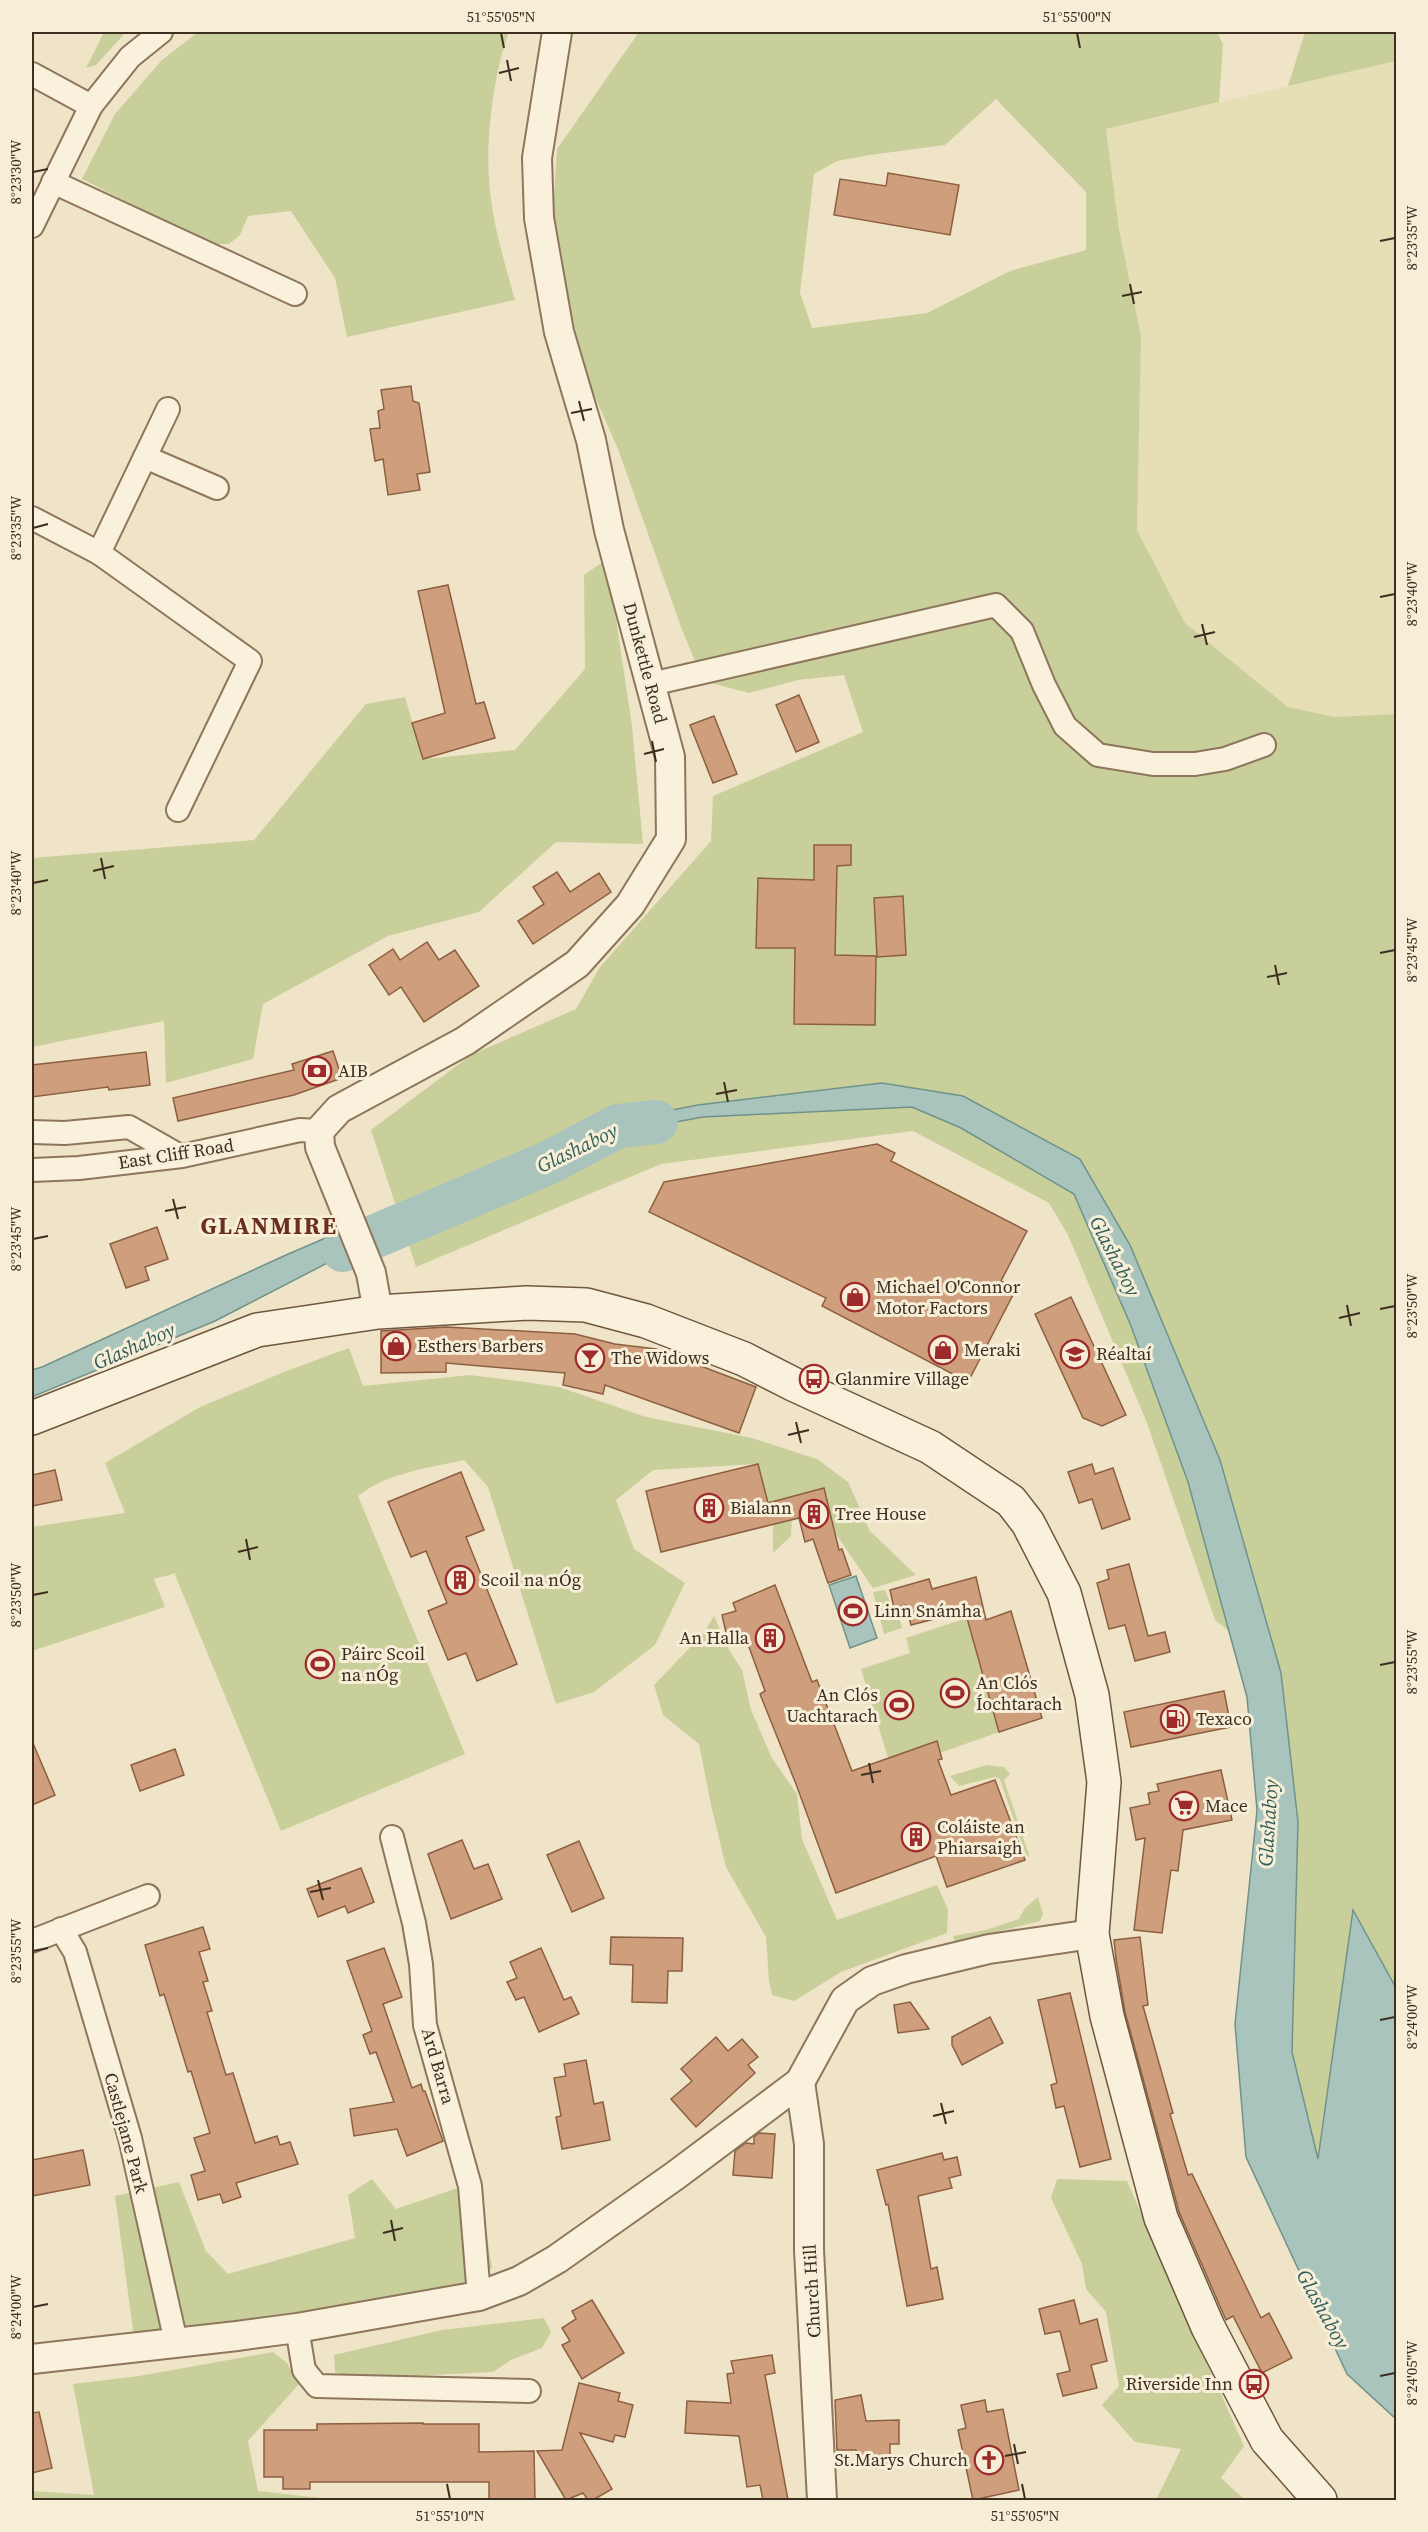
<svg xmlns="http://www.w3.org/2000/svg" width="1428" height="2532" font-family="'Source Serif 4',serif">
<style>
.farmland{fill:#e6deb5}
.green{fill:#c9cf9b;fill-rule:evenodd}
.water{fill:#a9c4bc;stroke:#6f938a;stroke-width:1.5}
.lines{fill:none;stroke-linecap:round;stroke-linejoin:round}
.river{stroke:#a9c4bc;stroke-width:44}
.building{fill:#cf9f7d;stroke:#8d5f41;stroke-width:1.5}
.minor-casing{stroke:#8d765c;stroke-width:26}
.tertiary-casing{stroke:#8d765c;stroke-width:32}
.secondary-casing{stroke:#6f573f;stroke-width:36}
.minor{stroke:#faf1dc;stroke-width:22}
.tertiary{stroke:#faf1dc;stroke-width:28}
.secondary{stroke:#faf1dc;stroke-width:33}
.ticks{fill:none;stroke:#3d2e20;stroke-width:2}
.labels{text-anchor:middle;stroke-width:6;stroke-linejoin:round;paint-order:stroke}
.street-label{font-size:18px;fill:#3d2e20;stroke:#f7eed8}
.poi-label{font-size:18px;fill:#3d2e20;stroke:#f7eed8;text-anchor:start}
.water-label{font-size:20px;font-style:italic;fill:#2f5d5a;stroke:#f7eed8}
.district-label{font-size:24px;font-weight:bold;letter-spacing:1.5px;fill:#6b2e1e;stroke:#f7eed8}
.neatline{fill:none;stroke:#3d2e20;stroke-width:2}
.ticks-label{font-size:15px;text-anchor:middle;fill:#3d2e20}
</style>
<rect width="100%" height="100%" fill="#f0e4c8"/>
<path class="farmland" d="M1396 61V714L1335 717 1289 707 1185 623 1137 530 1141 337 1119 229 1106 129Z"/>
<g class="green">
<path d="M104 32H126L96 65 86 68Z"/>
<path d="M198 32H509C494 72 486 135 489 178 491 219 504 261 515 300L347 337 335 278 291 211 248 216 240 235 229 244H217L186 232 82 179 115 114 162 60Z"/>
<path d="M639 32H1217L1223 44 1219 102 1106 129 1119 229 1141 337 1137 530 1185 623 1288 707 1335 717 1396 714V1987L1353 1911 1318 2161 1292 2052 1298 1822 1281 1673 1215 1620 1147 1423 1068 1235 1049 1203 913 1131 661 1164 416 1267 371 1130 471 1055 576 1009 600 967 711 841 713 796 863 732 844 675 798 680 749 693 703 681 681 627 618 449 562 323 552 232 557 149ZM996 99 1086 192V250L1010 271 927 313 812 328 800 293 814 174 837 161 870 155 945 145Z"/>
<path d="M1305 32H1396V61L1288 86Z"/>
<path d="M607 559 632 726 643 844 556 842 479 912 388 936 263 1004 253 1059 166 1083 164 1021 32 1047V858L254 840 366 704 405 697 423 759 515 750 585 669 584 575Z"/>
<path d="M349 1348 363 1386 470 1375 526 1382 559 1387 646 1417 752 1438 817 1459 848 1482 870 1531 916 1575 873 1588 835 1533 823 1488 793 1496 791 1536 773 1553V1524L758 1464 653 1470 616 1500 634 1549 685 1583 655 1645 594 1692 556 1704 488 1487 464 1460C428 1468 387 1473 358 1496L465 1754 281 1831 175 1575 177 1573 154 1579 165 1607 32 1651V1527L125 1513 105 1463 200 1407 284 1372Z"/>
<path d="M885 1590 893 1610H897L902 1628 884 1634 873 1592Z"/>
<path d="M714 1616 729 1650 742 1670 751 1710 772 1758 797 1794 802 1839 837 1920 937 1885 948 1909 947 1933 841 1972 794 2001 772 1995 769 1981 766 1937 726 1867 711 1805 699 1744 663 1715 654 1685 703 1634Z"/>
<path d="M967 1618 999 1732 940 1753 936 1741 888 1758 861 1669 910 1653 906 1638Z"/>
<path d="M987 1765 1004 1767 1010 1774 1004 1780 1030 1858 1025 1852 1000 1779 995 1777 959 1786 950 1776Z"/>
<path d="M1038 1897 1043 1914 1040 1921 955 1942 953 1936 986 1930 1019 1919 1025 1908Z"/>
<path d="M372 2179 396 2209 478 2181 492 2268 452 2290 311 2317 134 2337 115 2196 179 2182 206 2251 228 2274 355 2238 348 2195Z"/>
<path d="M1057 2179 1127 2181 1244 2446 1221 2478 1245 2500H1156L1181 2449 1135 2442 1102 2405 1119 2386 1106 2312 1086 2289 1082 2264 1051 2198Z"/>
<path d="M544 2318 551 2332 542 2348 511 2360 493 2372 352 2379 335 2372 334 2355 442 2330Z"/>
<path d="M273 2352 287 2363 299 2384 248 2441 258 2491 339 2500H32V2491L94 2495 73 2384 139 2376Z"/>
</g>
<g class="water">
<path d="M882 1083 963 1096 1080 1159 1130 1245 1220 1460 1281 1673 1298 1822 1292 2052 1318 2159 1353 1910 1396 1988V2419L1347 2374 1246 2157 1235 2024 1257 1810 1247 1697 1188 1482 1131 1326 1074 1194 961 1128 912 1107 703 1117 599 1136 399 1226 215 1321 32 1397V1370L42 1367 286 1255 479 1172 595 1125 698 1105Z"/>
<path d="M856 1576 877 1638 850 1648 829 1585Z"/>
</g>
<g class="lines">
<path class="river" d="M343 1250 550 1162 618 1126 656 1122"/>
</g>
<g class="building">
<path d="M888 173 959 185 950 235 834 215 840 179 886 186Z"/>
<path d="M411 386 413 401 419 403 430 472 417 474 420 490 388 495 383 459 375 461 370 429 380 428 378 411 384 409 381 390Z"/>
<path d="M448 585 476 704 484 702 495 738 423 759 412 723 445 713 418 591Z"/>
<path d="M799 695 819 742 796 752 776 705Z"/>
<path d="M714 716 737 774 713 783 690 725Z"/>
<path d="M814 845H851V865L837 866 835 955 876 956 875 1025 794 1024 795 948H756L758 878 814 880Z"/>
<path d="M557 872 570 892 599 873 611 892 533 944 518 921 544 904 533 887Z"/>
<path d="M903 896 906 955 877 957 874 898Z"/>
<path d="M427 942 439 960 455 950 479 986 424 1022 401 987 389 995 369 965 393 949 400 960Z"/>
<path d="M333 1051 342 1078 294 1095 178 1121 173 1098 294 1070 292 1064Z"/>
<path d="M146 1052 150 1085 109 1090 108 1087 32 1097V1065Z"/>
<path d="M877 1144 895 1153 891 1161 1027 1231 1001 1281 1016 1289 968 1382 822 1306 826 1298 649 1212 664 1182Z"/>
<path d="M157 1227 168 1259 145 1267 149 1280 126 1288 110 1244Z"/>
<path d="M1071 1297 1126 1415 1102 1426 1083 1418 1035 1314Z"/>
<path d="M446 1327 575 1334 615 1344 656 1349 756 1387 739 1433 605 1385 603 1394 563 1385 565 1373 446 1363V1372L381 1373V1331Z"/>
<path d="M758 1464 768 1503 824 1488 839 1550 842 1549 851 1575 828 1583 813 1539 805 1542 799 1518 661 1552 646 1491Z"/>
<path d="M1092 1464 1095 1474 1113 1468 1130 1519 1102 1529 1092 1499 1079 1503 1068 1472Z"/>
<path d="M55 1470 62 1500 32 1506V1475Z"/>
<path d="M461 1472 484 1530 466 1537 517 1664 477 1681 466 1653 448 1660 428 1611 447 1603 426 1551 411 1557 388 1502Z"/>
<path d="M1129 1564 1148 1636 1165 1632 1170 1652 1135 1661 1125 1625 1109 1629 1097 1583 1109 1579 1107 1570Z"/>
<path d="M976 1577 986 1620 1011 1611 1042 1718 999 1732 965 1611 911 1625 906 1605 894 1608 890 1590 929 1579 932 1589Z"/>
<path d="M775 1585 812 1682 817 1680 852 1771 937 1741 942 1759 938 1760 951 1795 995 1780 1025 1860 947 1887 936 1856 836 1893 796 1784 760 1694 765 1691 745 1636 728 1641 722 1615 736 1611 733 1603Z"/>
<path d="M1224 1691 1231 1727 1131 1747 1124 1712Z"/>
<path d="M32 1741 55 1795 32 1805Z"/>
<path d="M175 1749 184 1775 140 1791 131 1765Z"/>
<path d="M1221 1770 1232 1820 1183 1830 1178 1871 1171 1870 1162 1933 1134 1930 1145 1838 1136 1840 1130 1808 1150 1804 1148 1793 1159 1791 1157 1784Z"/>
<path d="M462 1840 474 1869 488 1864 502 1899 451 1919 428 1854Z"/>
<path d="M579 1841 604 1898 572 1912 547 1855Z"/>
<path d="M361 1868 374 1902 348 1913 345 1906 318 1917 307 1889Z"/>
<path d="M203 1927 210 1949 199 1952 208 1981 203 1982 212 2011 207 2012 226 2075 233 2073 255 2143 277 2136 280 2145 290 2142 298 2164 236 2183 241 2197 223 2203 220 2194 198 2200 191 2175 205 2171 194 2138 210 2133 191 2071 188 2072 164 1994 160 1996 145 1945Z"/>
<path d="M611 1937 683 1938 682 1971H668L667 2003 632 2002 633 1965 610 1964Z"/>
<path d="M1140 1937 1148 2005 1143 2006 1173 2113 1170 2114 1188 2175 1192 2174 1261 2318 1269 2313 1292 2358 1262 2373 1233 2316 1226 2320 1179 2212 1125 2012 1116 1959 1114 1940Z"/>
<path d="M384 1948 402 1997 383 2004 412 2088 421 2084 423 2091H425L443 2141 407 2156 397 2129 354 2136 350 2109 394 2102 376 2052 370 2054 363 2035 372 2031 347 1961Z"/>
<path d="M541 1948 564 2000 571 1997 579 2014 539 2032 524 1997 516 2000 507 1982 517 1978 510 1962Z"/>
<path d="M1070 1993 1111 2159 1080 2167 1064 2106 1056 2108 1051 2085 1057 2083 1038 2000Z"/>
<path d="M910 2002 929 2029 898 2033 894 2005Z"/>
<path d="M990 2017 1003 2043 962 2065 952 2045V2037Z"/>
<path d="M716 2037 728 2051 742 2039 758 2057 748 2065 755 2073 696 2127 671 2099 692 2081 681 2069Z"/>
<path d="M586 2060 594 2104 603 2102 610 2140 562 2149 556 2117 561 2116 554 2078 566 2076 564 2064Z"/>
<path d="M759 2133 775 2134 772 2178 733 2175 735 2151 746 2143 754 2144V2137Z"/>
<path d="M83 2150 90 2185 32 2196V2160Z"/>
<path d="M942 2153 944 2160 957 2157 961 2175 949 2178 952 2188 918 2196 931 2269 937 2267 943 2299 907 2306 888 2204 886 2205 877 2170Z"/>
<path d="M592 2300 624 2353 582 2379 562 2345 570 2341 562 2328 576 2319 572 2311Z"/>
<path d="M1074 2300 1080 2324 1097 2319 1107 2361 1091 2365 1097 2388 1063 2396 1057 2374 1070 2371 1060 2331 1045 2334 1039 2309Z"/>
<path d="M772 2355 775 2373 765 2375 788 2500H763L760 2485 747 2487 739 2436 685 2433 687 2401 731 2403 727 2374 734 2373 731 2361Z"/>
<path d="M579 2383 620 2393 618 2401 633 2405 625 2437 615 2435 613 2442 580 2433 612 2489 593 2500H588L583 2493 566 2500 537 2451 562 2450Z"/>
<path d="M861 2395 866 2421 899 2420V2444H890V2468H856V2450H837L835 2400Z"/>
<path d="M985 2400 987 2412 1003 2409 1019 2490 973 2500 958 2430 966 2428 961 2405Z"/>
<path d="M39 2412 52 2468 32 2473V2413Z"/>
<path d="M423 2423V2424H479V2452L534 2451 535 2500 489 2499V2482H310V2489H283V2477H264V2430H317V2424Z"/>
</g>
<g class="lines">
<g class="minor-casing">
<g id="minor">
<path d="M32 74 91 106"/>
<path d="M53 182 295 294"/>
<path d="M32 226 91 106 130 57 161 32"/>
<path d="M145 457 217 488"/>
<path d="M32 518 99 553 250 661 178 810"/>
<path d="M99 553 168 409"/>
<path d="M651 684 996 605 1022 631 1044 685 1065 726 1098 755 1153 764H1195L1225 759 1264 745"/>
<path d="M32 1132 65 1133 129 1127 180 1156"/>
<path d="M32 1170 79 1168 182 1156 300 1130 319 1131"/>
<path d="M392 1837 414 1923 421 1964 425 2025 470 2186 479 2296"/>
<path d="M61 1929 75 1952 130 2138 176 2342"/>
<path d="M32 1941 148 1896"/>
<path d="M297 2328 304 2370 317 2386 529 2391"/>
</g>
</g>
<g class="tertiary-casing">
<g id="tertiary">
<path d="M378 1312 371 1273 320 1147 319 1131 339 1109 465 1041 577 964 630 905 671 839 670 757 609 530 591 440 559 332 539 218 537 158 557 32"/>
<path d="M800 2082 809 2144V2250L822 2500"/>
<path d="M32 2359 237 2336 297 2328 479 2296 519 2281 557 2259 676 2175 800 2082 845 2000 872 1981 906 1969 989 1949 1092 1934"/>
</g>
</g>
<g class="secondary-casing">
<path id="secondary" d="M32 1418 257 1330 378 1312 527 1303 586 1305 646 1321 744 1359 795 1385 930 1447 1011 1501 1028 1523 1064 1593 1092 1695 1104 1782 1092 1934 1107 2016 1161 2218 1208 2327 1267 2440 1320 2500"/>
</g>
<use href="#minor" class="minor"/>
<use href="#tertiary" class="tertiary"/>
<use href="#secondary" class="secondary"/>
</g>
<path class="ticks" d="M501 33 504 48M1077 33 1080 48M507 60 511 81M499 73 519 68M33 172 48 169M1380 241 1395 238M1130 284 1134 304M1122 296 1142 292M579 401 584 421M571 413 592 409M33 528 48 524M1380 597 1395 594M1202 624 1207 645M1194 637 1215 632M652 741 656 762M644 754 664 749M101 858 105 879M93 871 114 866M33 883 48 880M1380 953 1395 950M1275 965 1279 985M1267 977 1287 973M724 1082 728 1102M716 1094 737 1090M173 1199 178 1219M165 1211 186 1207M33 1239 48 1236M1347 1305 1351 1326M1380 1309 1395 1306M1339 1318 1360 1313M796 1422 801 1443M788 1435 809 1430M246 1539 250 1560M238 1552 258 1547M33 1595 48 1592M1380 1665 1395 1662M869 1763 873 1783M861 1775 881 1771M318 1880 323 1900M310 1892 331 1888M33 1951 48 1948M1380 2020 1395 2017M941 2103 946 2124M933 2116 954 2111M391 2220 395 2241M383 2233 403 2228M33 2307 48 2304M1380 2376 1395 2373M1014 2444 1018 2464M1005 2456 1026 2452M447 2484 450 2499M1022 2484 1025 2499"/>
<defs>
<g id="bank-ring" transform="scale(1.5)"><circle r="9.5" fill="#f7eed8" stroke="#9e2a2b" stroke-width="1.5"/><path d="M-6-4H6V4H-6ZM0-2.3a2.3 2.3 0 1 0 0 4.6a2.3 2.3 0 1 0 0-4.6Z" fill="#9e2a2b"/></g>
<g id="shop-ring" transform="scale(1.5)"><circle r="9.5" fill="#f7eed8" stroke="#9e2a2b" stroke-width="1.5"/><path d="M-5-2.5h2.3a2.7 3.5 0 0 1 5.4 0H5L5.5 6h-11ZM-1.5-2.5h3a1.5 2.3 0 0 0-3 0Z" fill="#9e2a2b"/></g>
<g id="school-ring" transform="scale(1.5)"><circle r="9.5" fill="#f7eed8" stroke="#9e2a2b" stroke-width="1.5"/><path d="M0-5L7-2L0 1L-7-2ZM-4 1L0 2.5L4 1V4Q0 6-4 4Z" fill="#9e2a2b"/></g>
<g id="bar-ring" transform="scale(1.5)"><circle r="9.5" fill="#f7eed8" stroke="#9e2a2b" stroke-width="1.5"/><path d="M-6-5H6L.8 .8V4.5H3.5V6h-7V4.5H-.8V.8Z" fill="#9e2a2b"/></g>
<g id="bus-ring" transform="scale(1.5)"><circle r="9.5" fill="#f7eed8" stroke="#9e2a2b" stroke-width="1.5"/><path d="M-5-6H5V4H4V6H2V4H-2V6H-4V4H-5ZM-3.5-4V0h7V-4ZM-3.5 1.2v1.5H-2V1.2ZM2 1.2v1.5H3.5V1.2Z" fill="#9e2a2b"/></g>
<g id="building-ring" transform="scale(1.5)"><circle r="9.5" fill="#f7eed8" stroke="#9e2a2b" stroke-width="1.5"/><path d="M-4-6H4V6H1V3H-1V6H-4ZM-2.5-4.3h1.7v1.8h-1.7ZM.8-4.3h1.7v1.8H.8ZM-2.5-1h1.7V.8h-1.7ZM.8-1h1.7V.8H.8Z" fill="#9e2a2b"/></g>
<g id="stadium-ring" transform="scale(1.5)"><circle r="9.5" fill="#f7eed8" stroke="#9e2a2b" stroke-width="1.5"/><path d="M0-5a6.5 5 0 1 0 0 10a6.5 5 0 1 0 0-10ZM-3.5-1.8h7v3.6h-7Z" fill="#9e2a2b"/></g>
<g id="fuel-ring" transform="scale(1.5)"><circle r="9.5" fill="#f7eed8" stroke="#9e2a2b" stroke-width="1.5"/><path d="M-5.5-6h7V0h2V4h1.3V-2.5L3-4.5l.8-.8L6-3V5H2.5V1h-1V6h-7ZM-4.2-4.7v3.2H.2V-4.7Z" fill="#9e2a2b"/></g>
<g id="supermarket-ring" transform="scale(1.5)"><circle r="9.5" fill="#f7eed8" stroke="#9e2a2b" stroke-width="1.5"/><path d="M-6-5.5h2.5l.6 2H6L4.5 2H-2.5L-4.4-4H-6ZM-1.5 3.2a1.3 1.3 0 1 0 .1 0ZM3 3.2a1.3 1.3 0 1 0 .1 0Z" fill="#9e2a2b"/></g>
<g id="church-ring" transform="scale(1.5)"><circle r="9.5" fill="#f7eed8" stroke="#9e2a2b" stroke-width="1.5"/><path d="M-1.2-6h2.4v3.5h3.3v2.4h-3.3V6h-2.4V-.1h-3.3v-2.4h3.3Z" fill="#9e2a2b"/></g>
</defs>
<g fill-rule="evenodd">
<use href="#bank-ring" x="317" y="1071"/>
<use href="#shop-ring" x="855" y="1297"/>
<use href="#shop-ring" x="396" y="1346"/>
<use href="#shop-ring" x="943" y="1350"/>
<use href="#school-ring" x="1075" y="1354"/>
<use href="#bar-ring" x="590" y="1358"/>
<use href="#bus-ring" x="814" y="1379"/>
<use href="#building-ring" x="709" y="1508"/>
<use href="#building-ring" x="814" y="1514"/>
<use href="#building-ring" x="460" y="1580"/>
<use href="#stadium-ring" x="853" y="1611"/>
<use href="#building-ring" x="770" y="1638"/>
<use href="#stadium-ring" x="320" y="1664"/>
<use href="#stadium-ring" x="955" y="1693"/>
<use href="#stadium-ring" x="899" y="1705"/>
<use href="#fuel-ring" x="1175" y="1719"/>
<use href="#supermarket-ring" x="1184" y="1806"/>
<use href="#building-ring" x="916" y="1837"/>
<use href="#bus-ring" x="1254" y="2384"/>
<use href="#church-ring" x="989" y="2460"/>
</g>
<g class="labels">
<g class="street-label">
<text transform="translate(645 663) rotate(75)" y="6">Dunkettle Road</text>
<text transform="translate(176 1154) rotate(-9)" y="6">East Cliff Road</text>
<text transform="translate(438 2066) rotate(74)" y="6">Ard Barra</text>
<text transform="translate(126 2133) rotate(75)" y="6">Castlejane Park</text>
<text transform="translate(812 2291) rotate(-93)" y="6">Church Hill</text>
</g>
<g class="poi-label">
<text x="338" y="1077">AIB</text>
<text x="876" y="1293">Michael O'Connor<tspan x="876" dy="21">Motor Factors</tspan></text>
<text x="417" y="1352">Esthers Barbers</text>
<text x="964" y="1356">Meraki</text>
<text x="1096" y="1360">Réaltaí</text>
<text x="611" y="1364">The Widows</text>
<text x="835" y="1385">Glanmire Village</text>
<text x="730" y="1514">Bialann</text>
<text x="835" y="1520">Tree House</text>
<text x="481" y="1586">Scoil na nÓg</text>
<text x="874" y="1617">Linn Snámha</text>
<text x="749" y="1644" text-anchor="end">An Halla</text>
<text x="341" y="1660">Páirc Scoil<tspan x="341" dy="21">na nÓg</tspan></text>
<text x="976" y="1689">An Clós<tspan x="976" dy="21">Íochtarach</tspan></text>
<text x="878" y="1701" text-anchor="end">An Clós<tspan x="878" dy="21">Uachtarach</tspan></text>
<text x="1196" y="1725">Texaco</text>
<text x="1205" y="1812">Mace</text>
<text x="937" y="1833">Coláiste an<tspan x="937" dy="21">Phiarsaigh</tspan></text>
<text x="1233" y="2390" text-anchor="end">Riverside Inn</text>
<text x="968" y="2466" text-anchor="end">St.Marys Church</text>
</g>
<g class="water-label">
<text transform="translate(577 1148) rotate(-26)" y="7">Glashaboy</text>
<text transform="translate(1115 1256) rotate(63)" y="7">Glashaboy</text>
<text transform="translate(134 1346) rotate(-24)" y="7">Glashaboy</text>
<text transform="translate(1268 1823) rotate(-86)" y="7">Glashaboy</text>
<text transform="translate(1323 2309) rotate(61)" y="7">Glashaboy</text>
</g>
<g class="district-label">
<text x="269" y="1234">GLANMIRE</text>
</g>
</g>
<rect width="1428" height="2532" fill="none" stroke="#f7eed8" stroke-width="66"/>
<rect x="33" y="33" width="1362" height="2466" class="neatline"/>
<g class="ticks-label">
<text x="501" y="22">51°55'05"N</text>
<text x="1077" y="22">51°55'00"N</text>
<text transform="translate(16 172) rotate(-90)" y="5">8°23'30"W</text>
<text transform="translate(1412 238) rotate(-90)" y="5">8°23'35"W</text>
<text transform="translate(16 528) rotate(-90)" y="5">8°23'35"W</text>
<text transform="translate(1412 594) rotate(-90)" y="5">8°23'40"W</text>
<text transform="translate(16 883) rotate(-90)" y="5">8°23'40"W</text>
<text transform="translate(1412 950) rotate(-90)" y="5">8°23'45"W</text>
<text transform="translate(16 1239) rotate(-90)" y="5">8°23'45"W</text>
<text transform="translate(1412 1306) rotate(-90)" y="5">8°23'50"W</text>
<text transform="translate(16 1595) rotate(-90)" y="5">8°23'50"W</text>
<text transform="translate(1412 1662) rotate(-90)" y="5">8°23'55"W</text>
<text transform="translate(16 1951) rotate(-90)" y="5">8°23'55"W</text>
<text transform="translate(1412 2017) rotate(-90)" y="5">8°24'00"W</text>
<text transform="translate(16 2307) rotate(-90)" y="5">8°24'00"W</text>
<text transform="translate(1412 2373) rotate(-90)" y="5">8°24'05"W</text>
<text x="450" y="2521">51°55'10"N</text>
<text x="1025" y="2521">51°55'05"N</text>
</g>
</svg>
